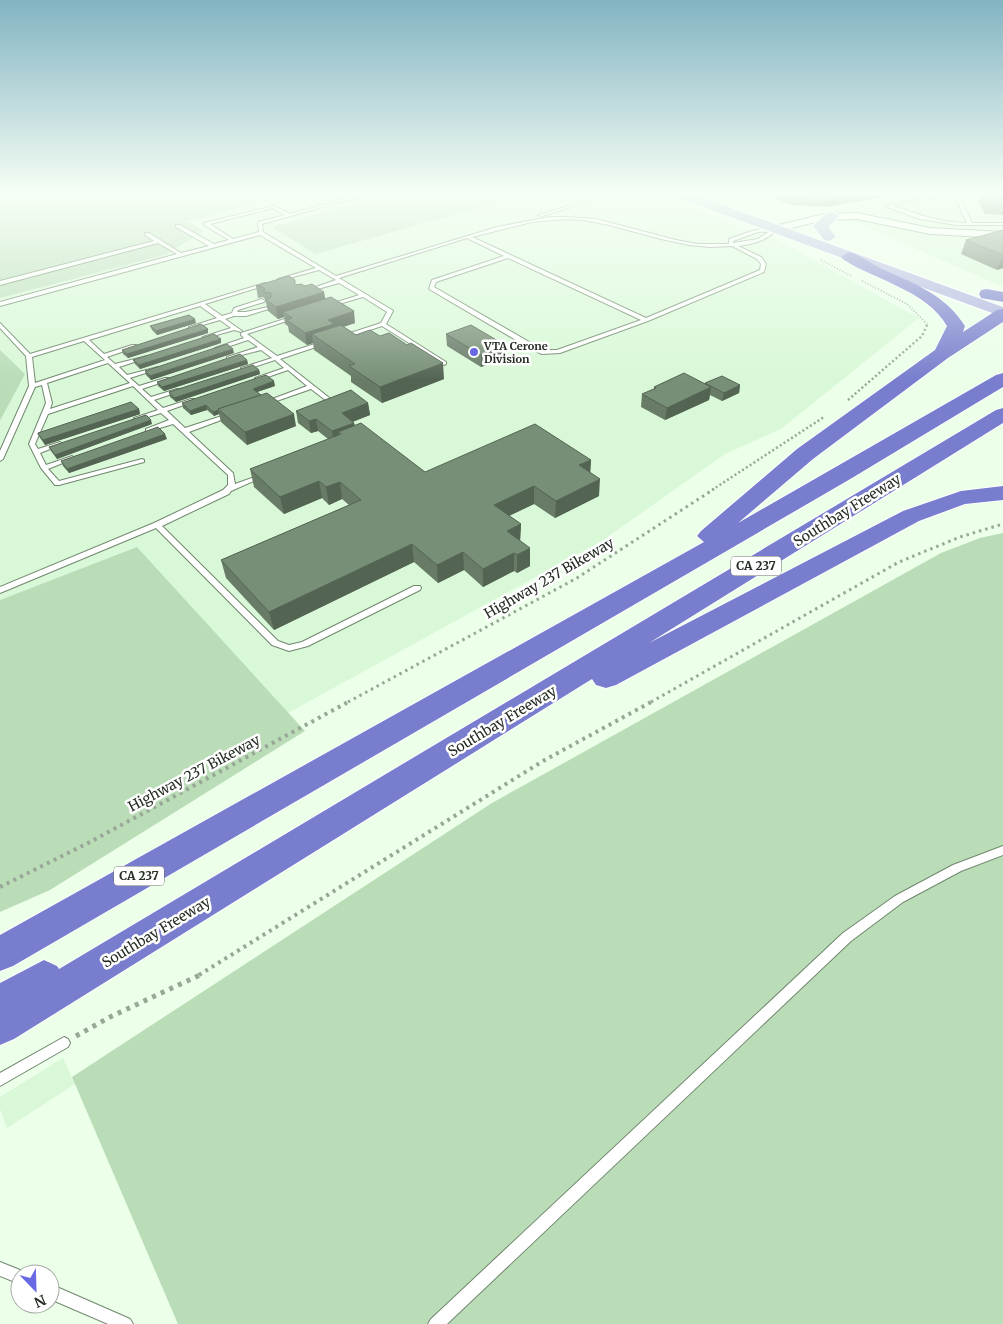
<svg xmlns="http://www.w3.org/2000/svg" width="1003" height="1324" font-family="Merriweather,serif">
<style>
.built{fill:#d9f8d7}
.green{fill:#baddb8}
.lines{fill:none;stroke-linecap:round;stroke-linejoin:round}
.service-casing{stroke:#70876e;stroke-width:2}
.tertiary-casing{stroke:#70876e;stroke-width:2}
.primary-casing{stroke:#fff;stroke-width:3}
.motorway-casing{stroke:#fff;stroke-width:2}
.path-far4{stroke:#98a796;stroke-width:2;stroke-dasharray:1 2;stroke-linecap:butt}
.path-far3{stroke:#98a796;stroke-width:2.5;stroke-dasharray:2 2.5;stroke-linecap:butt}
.path-far2{stroke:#98a796;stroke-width:3;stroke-dasharray:2.5 4;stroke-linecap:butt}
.path-far1{stroke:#98a796;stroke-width:4;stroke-dasharray:3 4.5;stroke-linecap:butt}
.path{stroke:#98a796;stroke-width:5;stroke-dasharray:4 5.5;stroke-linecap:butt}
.service{fill:#fff;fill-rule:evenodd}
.tertiary{fill:#fff;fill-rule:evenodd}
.primary{fill:#aeb2e1;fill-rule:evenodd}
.motorway{fill:#787ecd;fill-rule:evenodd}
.wall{fill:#677b66}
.shaded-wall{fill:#546453}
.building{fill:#788f77;stroke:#546453}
.poi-dot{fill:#6969e3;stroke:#fff;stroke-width:2}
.labels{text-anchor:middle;stroke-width:5;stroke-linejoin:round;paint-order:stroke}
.far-poi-label{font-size:11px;font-weight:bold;fill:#252e24;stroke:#fff;text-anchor:start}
.shield{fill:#fff;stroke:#666d66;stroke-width:1}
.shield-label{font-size:12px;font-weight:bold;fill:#252e24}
.street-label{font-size:14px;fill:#252e24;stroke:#fff}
</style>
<rect width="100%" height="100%" fill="#ebffe9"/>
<g class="built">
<path d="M292 195H658L778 240 919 318 781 429 725 454 603 540 288 713 137 547 0 600V422L16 391H0V269Z"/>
<path d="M916 195H1003V287L829 211Z"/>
<path d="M63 1058 75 1084 7 1128 0 1109V1097Z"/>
</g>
<g class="green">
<path d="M0 195H292L188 221 204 231 165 255 0 298Z"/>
<path d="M333 195H524L315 254 272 227 351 205Z"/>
<path d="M0 350 25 374 0 421Z"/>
<path d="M1003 533V1324H178L72 1077 492 803 941 553 980 538Z"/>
<path d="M137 547 305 731 50 890 0 912V600Z"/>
</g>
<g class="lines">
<g class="service-casing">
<g id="service">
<path d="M359 195H365L262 224 263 232 336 276 497 227 549 217H566L596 219 676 240 698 244H729V239L755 230 775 228 777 229C767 241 753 244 738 246L761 257 766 264 764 272 648 321 560 353 542 354 533 350 429 289 432 280 504 256 467 238 339 278 392 310 393 311 386 324 446 362V364L444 365 382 326 345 338H341V336L381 323 387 312 363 297 328 307V305L359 295 339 283 304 293V291L336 280 319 270 278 281V279L316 268 260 235 0 306V302L177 254 158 243 0 285V281L154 241 145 235V233H149L181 253 209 246 176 227V225H180L214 244 229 240 204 225V223L274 206 290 214ZM273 208 285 215 258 222 259 232 233 239 210 224ZM566 219 583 220 609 225 661 239 689 245 710 247 732 246 757 259 761 264 760 270 646 318 472 237 532 222ZM770 231 758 239 733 243V241L758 232ZM508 258 641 320 557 350H543L434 287 436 282Z"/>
<path d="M606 195H611L542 216 538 215Z"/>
<path d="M943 195H950L893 206C917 214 941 223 967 223L954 195H958L972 223H1003V225H957L920 219 885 206Z"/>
<path d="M265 283 270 284 205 304 222 316 232 313 234 308 262 299 265 301 264 302 238 310 237 312H246L272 306V308L246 316H234L225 319 242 331 241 332 234 330 203 339V337L231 328 220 320 189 329V327L217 318 200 306 89 340 104 354 132 345H136V347L107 357 115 364 147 356V358L119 367 127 375 158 367V369L130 378 139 386 165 378H169V380L142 389 151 397 177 389H181V391L154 400 163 408 191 399H195V401L167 411 185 428 228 414H232V416L189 432 233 473 235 484 260 475 262 474 265 476 231 491 229 494 162 526 278 641 289 645 302 642 414 586H420L421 588 420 590 308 646 289 651 272 645 156 528 0 593V587L154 523 223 490 228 485V475L173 424 150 431H146V429L169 420 161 413 138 420H134V418L158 410 133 386 48 414 35 444 38 449 60 442 63 444 40 453 46 465 72 456 75 458 48 469 59 481 142 459 144 460V462L59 485H55L41 468 29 444 46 403 42 385 35 387 3 459 0 461V451L29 386 26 356 0 328V323L30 354ZM84 341 105 360 35 383 32 357ZM108 363 130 383 50 409 52 403 47 383Z"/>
<path d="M294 316 299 317 247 334 277 356 321 342H325V344L280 359 332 400V402H328L311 389 268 404H264V402L307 386 288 370 259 380H255V378L284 368 275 360 245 370H241V368L272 358 261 350 227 359V357L258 347 248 340 218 350 215 348 244 338 241 335V333Z"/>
<path d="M1003 846V855L961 871 903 902 851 941 447 1324H428L431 1319 843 933 895 896 953 865Z"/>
<path d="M64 1037 68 1039 70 1043 68 1047 0 1086V1073Z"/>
<path d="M0 1262 25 1272 26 1274H20V1284L0 1276Z"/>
<path d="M50 1284 130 1319 133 1324H108L50 1299Z"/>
</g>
</g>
<g class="tertiary-casing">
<path id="tertiary" d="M857 213 930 228 1003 232V238L930 234 857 219 824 220 775 232 770 229 771 227 824 214Z"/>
</g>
<g class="primary-casing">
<g id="primary">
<path d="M678 195H695L1003 307V317L679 198Z"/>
<path d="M832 212 839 216 828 227 836 237 829 241 824 240 813 226 827 213Z"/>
</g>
</g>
<g class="motorway-casing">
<g id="motorway">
<path d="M849 252C860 255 870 263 880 268 913 283 945 294 965 326L963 332 997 310 1003 309V322L948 358 813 459 738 523 996 375 1003 373V387L852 478 13 966 0 971V935L704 542 697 536 701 531 797 449 935 350 947 326C926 290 877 281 844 260L841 257Z"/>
<path d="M987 289 1003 292V302L981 298 979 294 981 290Z"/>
<path d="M1003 408V423L649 643 903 511 961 491 1003 486V500L965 504 919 521 616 685 606 688 596 685 592 679 14 1039 0 1045V983L44 960 57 966 59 969 996 410Z"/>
</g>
</g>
<g class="path-far4">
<path d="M821 260 851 276"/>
<path d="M862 281 907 304 927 324"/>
</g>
<g class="path-far3">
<path d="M848 400 922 336 927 325 926 323"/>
<path d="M712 490 824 417"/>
</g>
<g class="path-far2">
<path d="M348 702 577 578 714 489"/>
<path d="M651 702 899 562 960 537 1003 524"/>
</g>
<g class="path-far1">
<path d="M0 887 90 842 350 701"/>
<path d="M199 975 543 761 653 701"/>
</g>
<path class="path" d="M76 1036 110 1017 202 974"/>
<use href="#service" class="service"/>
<use href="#tertiary" class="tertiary"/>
<use href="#primary" class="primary"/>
<use href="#motorway" class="motorway"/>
</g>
<g class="wall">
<path d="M763 195H895L826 207 793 205Z"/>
<path d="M980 195H1003V215L985 214 978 200Z"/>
<path d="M1003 230V268L997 270 961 254 966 240Z"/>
<path d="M296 285 305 286 324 292 325 299 355 323 343 327 356 335 444 379 382 403 351 382V376L314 350 313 343 307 345 289 332 288 326 285 324 284 317 278 319 268 311 265 299 263 297 258 298 256 286Z"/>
<path d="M196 323 157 335 152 330 150 326Z"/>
<path d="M208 333 128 358 123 354 122 350Z"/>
<path d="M446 334 505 345V358L481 367 447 346Z"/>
<path d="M221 343 140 369 135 364 133 360Z"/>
<path d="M234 353 151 380 146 375 145 371Z"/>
<path d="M247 360 248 364 164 391 158 386 157 382Z"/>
<path d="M259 370 260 374 176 402 170 397 169 392Z"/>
<path d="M705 383 740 385 739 393 722 401 710 395 709 400 665 420 641 407 642 394 654 389V387L705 384Z"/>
<path d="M275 386 257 392 296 426 247 445 221 422 219 414 214 416 207 410 191 415 183 408 182 403Z"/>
<path d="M368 403 370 415 353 422 354 423 355 425 425 472 591 460 590 473 599 496 555 518 534 504 509 516 521 524 520 541 530 566 517 573 514 571 483 587 464 570 438 583 414 562 274 630 226 578 221 560 349 505 342 499 329 505 322 498 284 514 254 487 250 469 328 439 318 431 311 433 298 423 296 411Z"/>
<path d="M139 409 140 414 45 445 40 438 38 434Z"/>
<path d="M152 424 57 459 51 451 49 447Z"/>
<path d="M167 439 69 473 63 466 61 461Z"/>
</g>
<g class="shaded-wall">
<path d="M862 195H895L826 207 828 201Z"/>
<path d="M1003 255V268L997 270Z"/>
<path d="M324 292 326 304 283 312 284 317 278 319 276 307Z"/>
<path d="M354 311 355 323 334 330 312 334 313 343 307 345 305 333 328 320Z"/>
<path d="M195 319 196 323 157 335 156 331Z"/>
<path d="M208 329V333L128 358 127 354Z"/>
<path d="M221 339V343L140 369 139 365Z"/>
<path d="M505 345V358L481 367V355Z"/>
<path d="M233 349 234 353 151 380 150 376Z"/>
<path d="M247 360 248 364 164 391 162 387Z"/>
<path d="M443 363 444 379 382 403 380 387Z"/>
<path d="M259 370 260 374 176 402 174 398Z"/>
<path d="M274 381 275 386 254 393 253 389Z"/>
<path d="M740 385 739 393 722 401 724 393Z"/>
<path d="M711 387 709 400 665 420 667 408Z"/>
<path d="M368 403 370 415 343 425 342 413Z"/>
<path d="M206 405 207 410 191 415 190 411Z"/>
<path d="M139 409 140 414 45 445 43 440Z"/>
<path d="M218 410 219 414 214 416 213 412Z"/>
<path d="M294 414 296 426 247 445 245 432Z"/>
<path d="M316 419 318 431 311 433 309 421Z"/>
<path d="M151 420 152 424 57 459 55 455Z"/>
<path d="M354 423 356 435 341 434 338 432 340 441 334 444 332 431Z"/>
<path d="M165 434 167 439 69 473 67 469Z"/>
<path d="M591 460 590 477 579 465Z"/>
<path d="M600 479 599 496 555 518 556 501Z"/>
<path d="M319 481 322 498 284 514 280 497Z"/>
<path d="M340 482 342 499 329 505 326 487Z"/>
<path d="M534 486V504L494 523V505Z"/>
<path d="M521 524 520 542 507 531Z"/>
<path d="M412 544 414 562 274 630 269 612Z"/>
<path d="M530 548V566L517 573V555Z"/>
<path d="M463 552 464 570 438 583 437 565Z"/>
<path d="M514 553V571L483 587V569Z"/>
</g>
<g class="building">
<path d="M782 195H862L828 201 795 199Z"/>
<path d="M985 195H1003V204H989Z"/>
<path d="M1003 230V255L966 240Z"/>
<path d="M289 276 295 280V285L301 284 305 286 312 284 324 292 276 307 266 300 271 297V293L263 292 265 289 261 286H256Z"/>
<path d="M331 297 354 311 328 320 334 324 305 333 287 320 292 318 283 312Z"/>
<path d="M189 315 195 319 156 331 150 326Z"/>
<path d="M201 324 208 329 127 354 122 350Z"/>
<path d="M341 325 356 335 370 330 380 336 389 333 407 345 411 343 443 363 380 387 349 366 355 364 312 334Z"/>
<path d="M471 325 505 345 481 355 446 334Z"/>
<path d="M214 334 221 339 139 365 133 360Z"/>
<path d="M227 344 233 349 150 376 145 371Z"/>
<path d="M240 354 247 360 162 387 157 382Z"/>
<path d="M253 365 259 370 174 398 169 392Z"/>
<path d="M684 373 711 387 667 408 642 394 656 388 654 387Z"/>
<path d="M266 375 274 381 253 389 261 395 218 409 219 410 213 412 206 405 190 411 182 403Z"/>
<path d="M722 376 740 385 724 393 705 383Z"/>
<path d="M351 390 368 403 342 413 354 423 332 431 316 419 309 421 296 411Z"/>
<path d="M267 393 294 414 245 432 218 409Z"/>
<path d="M131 402 139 409 43 440 38 434V433Z"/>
<path d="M146 415 151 420 55 455 49 447Z"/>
<path d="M361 423 425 472 535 424 591 460 579 465 600 479 556 501 534 486 494 505 521 524 507 531 530 548 517 555 514 553 483 569 463 552 437 565 412 544 269 612 221 560 361 500 340 482 326 487 319 481 280 497 250 469 341 434 338 432Z"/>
<path d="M158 427 165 434 67 469 61 461Z"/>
</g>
<linearGradient id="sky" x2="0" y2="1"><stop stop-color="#82b3c2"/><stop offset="0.51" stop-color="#f6fff5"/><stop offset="1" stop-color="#f6fff5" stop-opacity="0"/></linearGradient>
<rect width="1003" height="380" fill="url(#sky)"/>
<circle class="poi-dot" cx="474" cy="352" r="5"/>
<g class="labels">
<g class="far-poi-label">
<text x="484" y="350">VTA Cerone<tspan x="484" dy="13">Division</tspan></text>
</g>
<g class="shield">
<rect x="731" y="556.5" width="50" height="19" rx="4"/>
<rect x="114" y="866.5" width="50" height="19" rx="4"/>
</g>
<g class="shield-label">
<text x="756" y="570">CA 237</text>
<text x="139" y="880">CA 237</text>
</g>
<g class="street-label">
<text transform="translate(847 510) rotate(-32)" y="5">Southbay Freeway</text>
<text transform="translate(549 578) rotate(-30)" y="5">Highway 237 Bikeway</text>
<text transform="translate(502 721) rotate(-31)" y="5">Southbay Freeway</text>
<text transform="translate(194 773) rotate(-28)" y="5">Highway 237 Bikeway</text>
<text transform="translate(156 932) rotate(-31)" y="5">Southbay Freeway</text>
</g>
</g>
<g transform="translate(35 1289) rotate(157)"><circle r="24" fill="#ffffff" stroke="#a8aba7"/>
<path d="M0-4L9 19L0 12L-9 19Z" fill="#6969e3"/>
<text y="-8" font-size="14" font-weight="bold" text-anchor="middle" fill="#252e24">N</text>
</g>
</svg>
